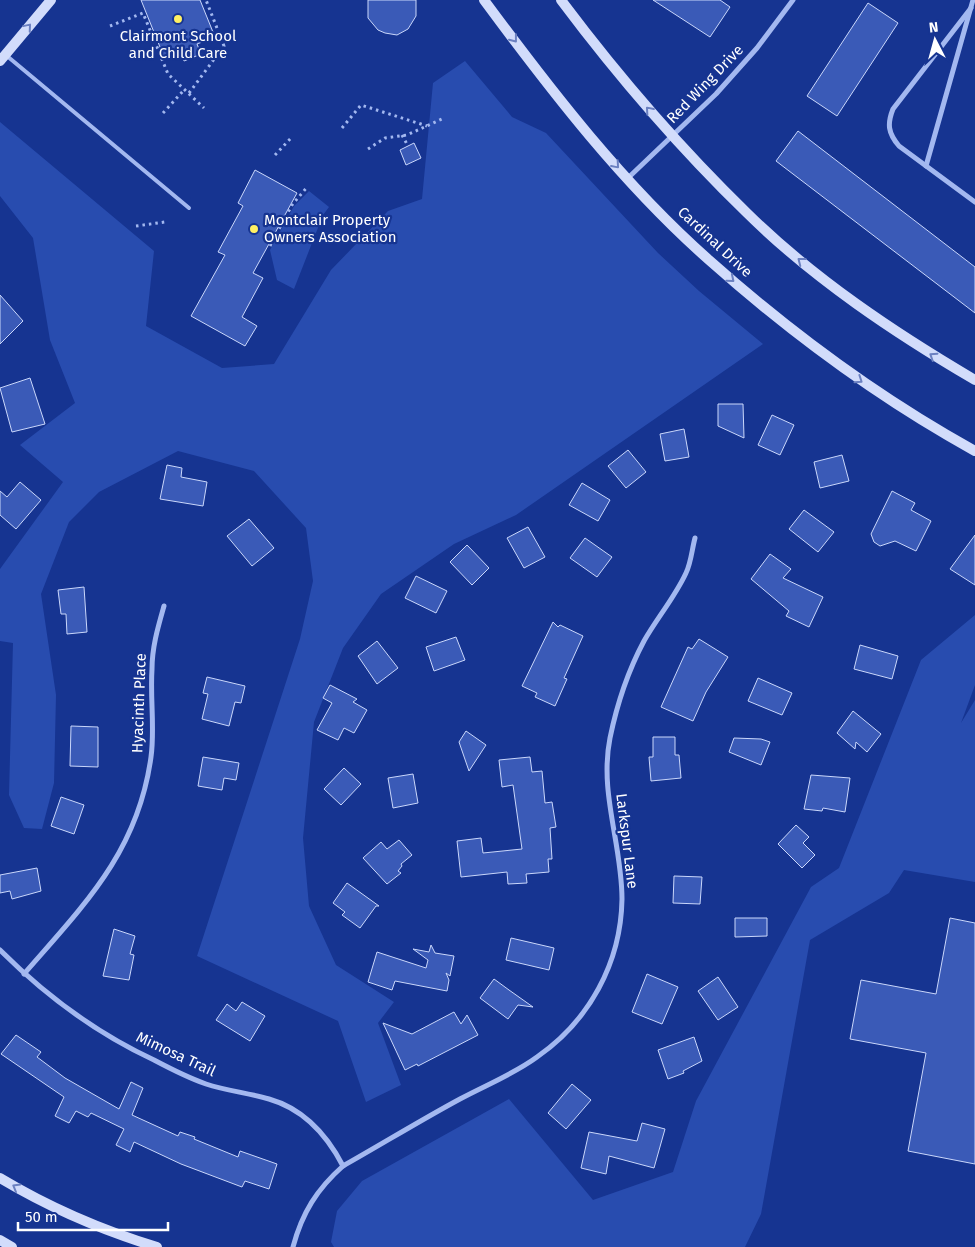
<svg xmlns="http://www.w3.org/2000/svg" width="975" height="1247" font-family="'Fira Sans',sans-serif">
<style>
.green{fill:#284caf}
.building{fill:#3a5ab7;stroke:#cad7fb}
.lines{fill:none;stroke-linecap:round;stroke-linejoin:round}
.path{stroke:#a3b8f0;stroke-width:3;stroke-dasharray:2.5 4;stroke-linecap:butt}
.lane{stroke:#a3b8f0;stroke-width:4}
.street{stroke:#a3b8f0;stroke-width:5}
.secondary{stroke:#d2dcfb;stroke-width:10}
.oneway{stroke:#6b80c1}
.poi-dot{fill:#fff063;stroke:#163491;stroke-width:2}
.labels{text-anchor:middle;stroke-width:4.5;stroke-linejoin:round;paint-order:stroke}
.poi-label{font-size:15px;fill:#fff;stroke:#163491}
.street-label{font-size:15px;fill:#fff;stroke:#163491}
</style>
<rect width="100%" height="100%" fill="#163491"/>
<g class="green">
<path d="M465 61 512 117 546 133 658 253 699 291 763 344 516 515 454 544 381 594 343 648 314 722 303 838 309 906 336 965 394 1002 378 1023 401 1085 366 1102 338 1021 197 956 300 639 313 581 306 528 254 471 178 451 99 492 69 522 41 594 56 695 54 783 42 829 24 828 9 795 13 643 0 641V569L63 482 20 445 75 403 50 340 33 238 0 196V122L154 251 146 326 222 368 274 364 331 270 388 211 422 199 433 83Z"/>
<path d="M309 191 329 207 323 215 294 289 277 280 270 250 294 206Z"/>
<path d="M975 615V685L961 723 975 700V882L904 870 889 893 810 940 761 1214 745 1247H334L331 1242 337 1211 362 1181 509 1099 593 1200 673 1172 696 1101 811 887 839 868 921 660Z"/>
</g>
<g class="building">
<path d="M141 0H200L215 37 197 44 201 54 184 61 179 51 164 57Z"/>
<path d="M368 0H416V16L408 29 397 35 385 33 378 30 368 18Z"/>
<path d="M653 0H720L730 7 710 37Z"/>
<path d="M868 3 898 23 837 116 807 96Z"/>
<path d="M798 131 975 267V313L776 161Z"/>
<path d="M414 143 421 158 406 165 400 150Z"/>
<path d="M255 170 297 193 253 273 263 278 242 317 257 326 245 346 191 316 225 255 218 252 243 206 238 203Z"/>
<path d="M0 295 23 321 0 344Z"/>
<path d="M30 378 45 424 12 432 0 388Z"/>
<path d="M718 404H743L744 438 718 426Z"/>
<path d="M772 415 794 425 780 455 758 445Z"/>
<path d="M684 429 689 457 665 461 660 434Z"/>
<path d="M628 450 646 472 626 488 608 466Z"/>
<path d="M842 455 849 481 820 488 814 462Z"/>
<path d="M167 465 182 468 181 477 207 482 203 506 160 499Z"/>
<path d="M20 482 41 500 16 529 0 515V491L7 497Z"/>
<path d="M582 483 610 500 598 521 569 505Z"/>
<path d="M892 491 915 503 911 510 931 521 916 551 895 541 880 546 874 542 871 534Z"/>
<path d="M804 510 834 532 818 552 789 529Z"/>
<path d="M249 519 274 548 252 566 227 536Z"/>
<path d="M528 527 545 557 524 568 507 538Z"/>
<path d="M975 535V585L950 569Z"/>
<path d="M585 538 612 557 597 577 570 558Z"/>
<path d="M467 545 489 568 472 585 450 562Z"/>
<path d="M770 554 791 569 783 578 823 597 809 627 786 616 789 611 751 579Z"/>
<path d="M416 576 447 591 436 613 405 598Z"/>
<path d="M84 587 87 632 67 634 66 614H61L58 590Z"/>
<path d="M553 622 558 627 560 625 583 636 564 678 567 679 555 706 535 697 537 693 522 686Z"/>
<path d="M456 637 465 660 434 671 426 647Z"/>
<path d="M699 639 728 657 706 692 693 721 661 707 688 647 692 649Z"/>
<path d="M377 641 398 668 377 684 358 656Z"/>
<path d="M860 645 898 656 892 679 854 669Z"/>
<path d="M207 677 245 686 241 703 235 702 229 726 202 719 208 694 203 693Z"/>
<path d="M758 678 792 693 782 715 748 701Z"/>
<path d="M330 685 357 699 353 702 367 710 354 733 344 728 338 740 317 730 332 703 323 698Z"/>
<path d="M853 711 881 734 867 752 856 742 855 749 837 733Z"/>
<path d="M71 726 98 727V767L70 766Z"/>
<path d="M466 731 486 745 469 771 459 742Z"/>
<path d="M653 737H675V755H679L681 778 651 781 649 757H653Z"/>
<path d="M734 738 761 739 770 742 761 765 729 752Z"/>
<path d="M203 757 239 763 236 780 224 778 222 790 198 786Z"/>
<path d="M530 757 532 772 542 771 545 803 552 802 556 827 550 828 552 859H548L549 872 526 874 527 883 508 884 507 872 461 877 457 841 481 838 483 853 522 849 513 785 502 787 499 760Z"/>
<path d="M344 768 361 784 341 805 324 789Z"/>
<path d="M413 774 418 803 393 808 388 778Z"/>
<path d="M811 775 850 778 845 812 823 808 822 811 804 809Z"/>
<path d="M61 797 84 805 74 834 51 826Z"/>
<path d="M796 825 809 837 803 843 815 855 802 868 778 844Z"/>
<path d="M399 840 412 855 401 864 402 866 398 871 401 873 387 884 363 858 381 842 387 849Z"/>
<path d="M37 868 41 891 12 899 10 891 0 893V875Z"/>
<path d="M674 876 702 877 700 904 673 903Z"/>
<path d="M347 883 379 906H376L360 928 342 915 345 912 333 903Z"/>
<path d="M735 918H767V936L735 937Z"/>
<path d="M950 918 975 923V1164L908 1151 926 1053 850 1039 861 980 936 994Z"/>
<path d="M114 929 135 936 130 954 134 955 129 980 103 976Z"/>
<path d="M511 938 554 948 549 970 506 960Z"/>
<path d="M431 945 435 953 454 956 450 976 446 973 449 980 447 991 395 981 392 990 368 982 377 952 426 968 428 960 413 949 429 952Z"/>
<path d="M647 974 678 987 662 1024 632 1012Z"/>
<path d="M718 977 738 1007 718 1020 698 991Z"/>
<path d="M494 979 509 990 533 1007 518 1005 508 1019 480 998Z"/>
<path d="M242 1002 265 1016 250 1041 216 1020 227 1004 236 1011Z"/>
<path d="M454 1012 461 1024 467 1015 478 1035 418 1066 417 1064 405 1070 383 1023 412 1034Z"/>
<path d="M16 1035 41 1052 37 1057 65 1078 119 1109 131 1082 143 1088 132 1115 178 1136 180 1132 195 1137 194 1139 238 1157 240 1151 277 1164 269 1189 245 1181 242 1187 181 1164 134 1142 130 1152 116 1145 124 1129 91 1113 88 1117 76 1111 69 1123 55 1116 64 1097 1 1054Z"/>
<path d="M694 1037 702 1061 683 1071 684 1073 668 1079 658 1050Z"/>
<path d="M572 1084 591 1100 566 1129 548 1113Z"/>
<path d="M642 1123 665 1129 654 1168 609 1156 606 1174 581 1168 589 1132 637 1141Z"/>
</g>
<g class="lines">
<g class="path">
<path d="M110 26 143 13 168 74 204 108"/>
<path d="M189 93 224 46 206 0"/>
<path d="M163 113 184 90"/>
<path d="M342 128 361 105 427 126"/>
<path d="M402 135 408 146"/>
<path d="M368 149 385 138 407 135 444 118"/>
<path d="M275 155 292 137"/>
<path d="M136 226 165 222"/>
<path d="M270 246 292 205 308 186"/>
</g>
<path class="lane" d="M7 56 189 208"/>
<g class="street">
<path d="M971 8 893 109C887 124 888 133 899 146L975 202"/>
<path d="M926 166 973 0"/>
<path d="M628 178 716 94 757 48 793 0"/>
<path d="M0 950C45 995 96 1033 154 1060 171 1069 189 1078 206 1084 227 1091 249 1093 269 1099 304 1109 327 1135 343 1166"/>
<path d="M24 974C84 905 138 852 151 757 155 728 150 699 152 669 152 647 158 627 164 606"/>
<path d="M293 1247C302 1213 317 1189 343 1166 382 1144 421 1120 460 1099 486 1085 514 1074 537 1057 589 1021 621 963 622 899 622 844 599 793 610 738 617 704 628 671 644 641 657 618 675 597 686 573 691 563 692 549 695 538"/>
</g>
<g class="secondary">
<path d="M484 0C552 92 623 184 709 260 791 333 879 398 975 451"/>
<path d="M561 0C618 76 679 147 747 213 814 279 895 333 975 380"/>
<path d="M0 61 51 0"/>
<path d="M0 1178C50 1208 101 1230 157 1247"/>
<path d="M0 1240 12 1247"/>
</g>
</g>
<defs><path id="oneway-chevron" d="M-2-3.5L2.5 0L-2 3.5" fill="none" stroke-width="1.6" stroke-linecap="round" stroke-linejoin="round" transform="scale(1.25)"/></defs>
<g class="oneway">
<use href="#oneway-chevron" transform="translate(28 27) rotate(-50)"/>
<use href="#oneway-chevron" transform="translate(514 39) rotate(52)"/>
<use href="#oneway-chevron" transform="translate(649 110) rotate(-131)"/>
<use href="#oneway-chevron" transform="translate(616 165) rotate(49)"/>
<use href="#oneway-chevron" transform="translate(801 261) rotate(-142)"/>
<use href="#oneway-chevron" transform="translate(731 279) rotate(40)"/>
<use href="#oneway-chevron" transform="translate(933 356) rotate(-147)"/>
<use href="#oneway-chevron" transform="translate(859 380) rotate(34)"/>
<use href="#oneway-chevron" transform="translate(16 1187) rotate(-150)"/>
</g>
<g class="poi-dot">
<circle cx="178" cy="19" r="5"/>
<circle cx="254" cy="229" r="5"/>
</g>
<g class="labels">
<g class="poi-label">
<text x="178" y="41">Clairmont School<tspan x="178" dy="17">and Child Care</tspan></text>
<text x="264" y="225" text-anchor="start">Montclair Property<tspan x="264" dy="17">Owners Association</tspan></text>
</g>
<g class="street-label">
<text transform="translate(705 84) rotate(-46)" y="5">Red Wing Drive</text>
<text transform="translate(715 242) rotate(43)" y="5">Cardinal Drive</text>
<text transform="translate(139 703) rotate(-88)" y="5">Hyacinth Place</text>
<text transform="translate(627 841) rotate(83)" y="5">Larkspur Lane</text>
<text transform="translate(176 1054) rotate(25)" y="5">Mimosa Trail</text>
</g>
</g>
<g transform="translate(935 40) rotate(354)" stroke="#163491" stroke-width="4" paint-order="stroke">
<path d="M0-4L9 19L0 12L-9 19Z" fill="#ffffff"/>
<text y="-8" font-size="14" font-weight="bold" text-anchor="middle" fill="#ffffff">N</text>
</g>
<path d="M18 1222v8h150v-8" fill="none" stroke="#ffffff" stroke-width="2.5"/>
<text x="25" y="1222" font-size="15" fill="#ffffff" stroke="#163491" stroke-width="4" paint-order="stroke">50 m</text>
</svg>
